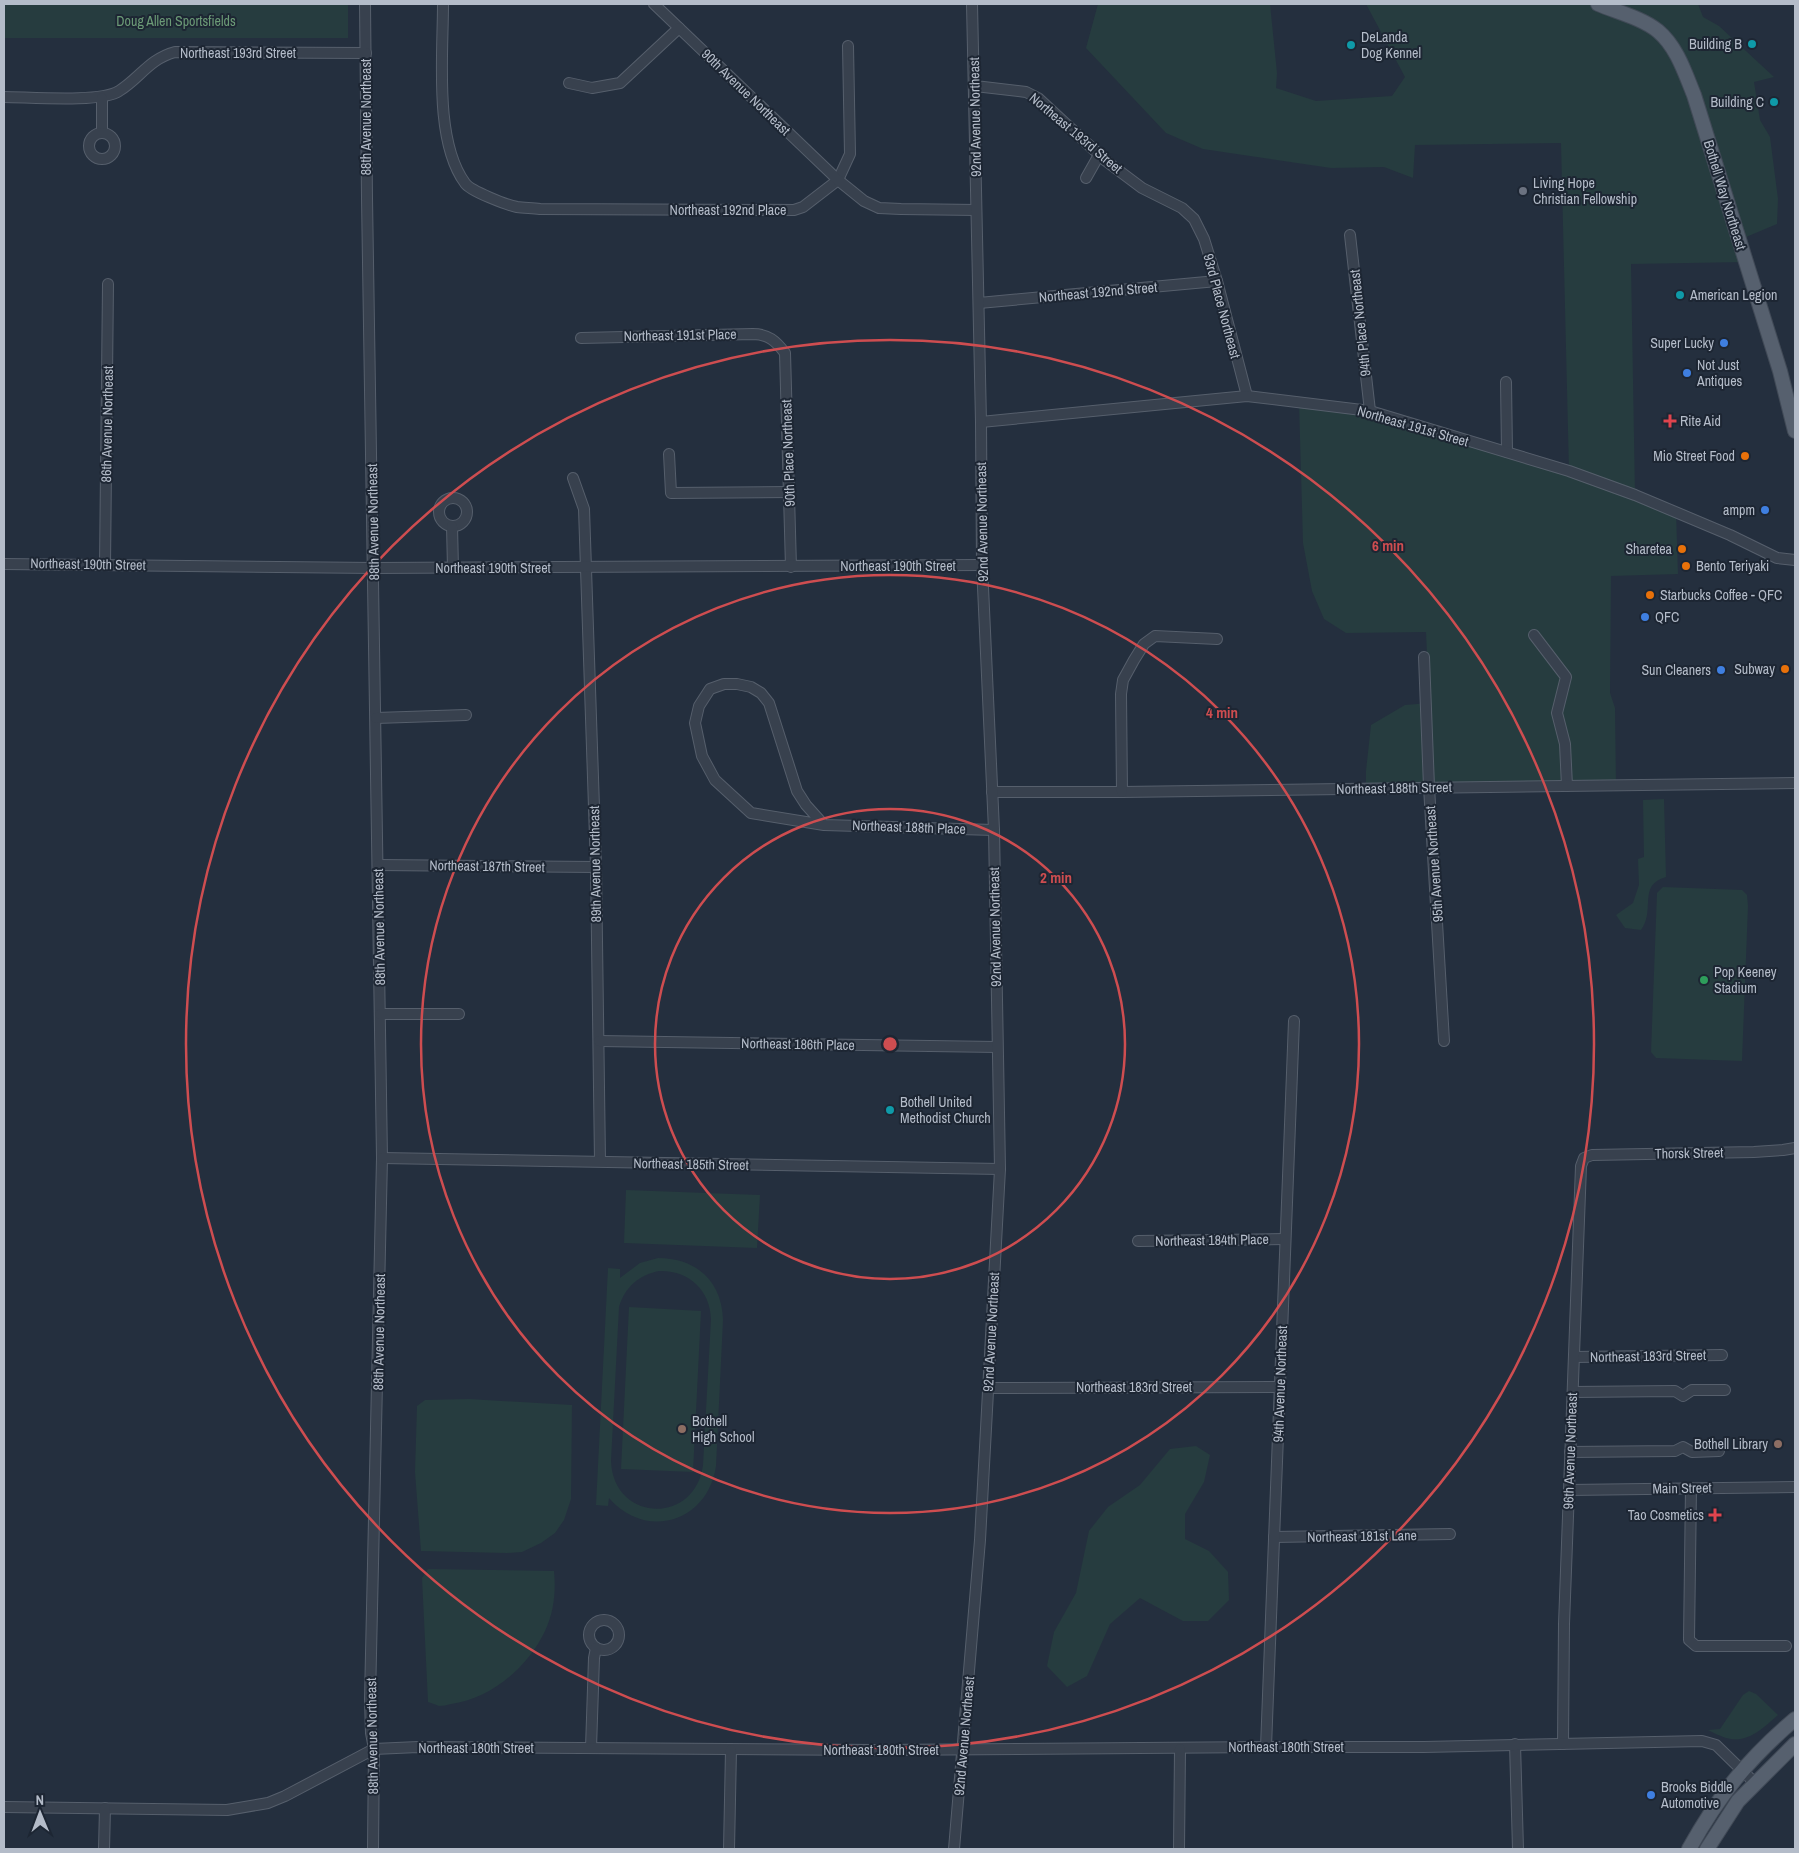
<svg xmlns="http://www.w3.org/2000/svg" width="1799" height="1853" font-family="'Archivo Narrow',sans-serif">
<style>
.green{fill:#263c3f;fill-rule:evenodd}
.lines{fill:none;stroke-linecap:round;stroke-linejoin:round}
.minor-casing{stroke:#565f6c;stroke-width:12}
.major-casing{stroke:#414a57;stroke-width:16}
.minor{stroke:#38414e;stroke-width:10}
.major{stroke:#56606e;stroke-width:14}
.ring{fill:none;stroke:#ce4d50;stroke-width:2.5}
.culture-dot{fill:#0f9aa8;stroke:#1d2633;stroke-width:2}
.worship-dot{fill:#6b7280;stroke:#1d2633;stroke-width:2}
.shop-dot{fill:#3f7fe0;stroke:#1d2633;stroke-width:2}
.health-dot{fill:#e0444e;stroke:#1d2633;stroke-width:2}
.food-dot{fill:#e8710a;stroke:#1d2633;stroke-width:2}
.leisure-dot{fill:#2e9e5b;stroke:#1d2633;stroke-width:2}
.education-dot{fill:#8d6e63;stroke:#1d2633;stroke-width:2}
.labels{text-anchor:middle;stroke-width:4;stroke-linejoin:round;paint-order:stroke}
.park-label{font-size:14px;fill:#6b9a76;stroke:#1d2633}
.poi-label{font-size:14px;fill:#b4bcc9;stroke:#1d2633;text-anchor:start}
.street-label{font-size:14px;fill:#b4bcc9;stroke:#1d2633}
.centre{fill:#ce4d50;stroke:#1d2633;stroke-width:2.5}
.ring-label{font-size:15px;text-anchor:middle;font-weight:bold;fill:#ce4d50;stroke:#1d2633;stroke-width:4;stroke-linejoin:round;paint-order:stroke}
</style>
<rect width="100%" height="100%" fill="#242f3e"/>
<g class="green">
<rect x="4" y="4" width="344" height="34"/>
<path d="M1098 4H1270L1277 73 1276 88 1316 101 1392 96 1405 77 1366 4H1698L1703 17 1719 26 1774 77 1754 82 1760 120 1770 137 1778 199 1777 224 1739 240 1746 262 1631 264 1635 495 1676 512 1678 574 1611 576 1610 693 1615 708 1616 785 1366 788V771L1371 725 1405 705 1429 703 1426 632 1346 633 1324 619 1312 591 1303 543 1299 402 1370 411 1569 471 1561 143 1415 145 1413 178 1384 167 1331 168 1203 149 1166 133 1086 48Z"/>
<path d="M1664 799 1666 877C1637 885 1656 910 1641 930L1625 928 1616 915 1633 903 1639 885 1638 859 1644 857 1643 800Z"/>
<path d="M1663 887 1742 890 1747 895 1748 906 1742 1061 1656 1058 1651 1052 1657 893Z"/>
<path d="M626 1190 760 1195 757 1248 624 1243Z"/>
<path d="M658 1258C696 1258 722 1281 723 1320L716 1466C708 1522 646 1541 609 1498L608 1506 596 1505 608 1268 620 1269V1278L640 1263ZM659 1271C689 1270 710 1290 711 1319L703 1465C695 1526 613 1522 611 1461L619 1307C625 1287 639 1275 659 1271Z"/>
<path d="M629 1307 701 1311 693 1472 621 1469Z"/>
<path d="M469 1399 572 1405 571 1499 564 1520 555 1533 541 1543 522 1552 507 1553 421 1551 415 1472 417 1406 425 1400Z"/>
<path d="M1196 1446 1210 1455 1204 1482 1185 1514V1539L1209 1551 1228 1572 1229 1600 1208 1621H1183L1140 1598 1110 1624 1087 1676 1067 1687 1047 1666 1054 1632 1076 1593 1089 1531 1108 1507 1140 1485 1170 1449Z"/>
<path d="M428 1569 554 1571C556 1592 554 1612 545 1631 528 1667 491 1699 451 1704 447 1705 443 1706 439 1706 436 1705 432 1703 428 1702L422 1578Z"/>
<path d="M1749 1691 1756 1694 1778 1715C1763 1728 1748 1744 1726 1738 1720 1736 1714 1733 1708 1730L1720 1729 1743 1695Z"/>
</g>
<g class="lines">
<g class="minor-casing">
<g id="minor">
<path d="M365 4 367 198 382 1158 370 1699 371 1733 374 1749 373 1849"/>
<path d="M443 4C443 55 434 141 465 183 470 191 507 205 517 207 524 208 532 208 540 209L794 210 803 207 838 180 850 154 848 46"/>
<path d="M654 4 838 180 864 201 879 208 901 209 976 210"/>
<path d="M569 83 592 88 620 83 679 28"/>
<path d="M975 86 1026 92 1038 98 1106 161 1142 188 1182 208 1194 219 1204 239 1217 281 1247 396"/>
<path d="M4 97C28 97 101 103 119 91 140 78 149 59 175 52L366 53"/>
<path d="M102 98V132"/>
<circle cx="102" cy="146" r="13"/>
<path d="M1086 178 1099 155"/>
<path d="M1350 235 1370 411"/>
<path d="M979 303 1217 281"/>
<path d="M581 338 753 334C768 334 776 341 785 353L791 567"/>
<path d="M1506 382 1507 452"/>
<path d="M981 422 1247 396 1370 411 1569 471 1635 495 1730 535 1777 558 1795 560"/>
<path d="M669 454 671 493 790 492"/>
<path d="M573 478 584 509 596 867 600 1161"/>
<circle cx="453" cy="512" r="14"/>
<path d="M452 526 453 568"/>
<path d="M4 564 374 568 982 565"/>
<path d="M105 565 108 284"/>
<path d="M1534 635 1566 677 1557 713 1565 744 1567 786"/>
<path d="M1424 657 1429 787 1444 1041"/>
<path d="M376 718 466 715"/>
<path d="M992 792H1122L1795 783"/>
<path d="M1122 792 1121 694 1123 680 1134 660 1144 644 1155 636 1217 639"/>
<path d="M824 825 806 805 797 791 769 703 761 693 751 687 737 684H724L710 689 699 706 695 723 702 756 715 780 751 813 824 825 994 830"/>
<path d="M378 865 596 867"/>
<path d="M380 1014H459"/>
<path d="M599 1041 997 1047"/>
<path d="M382 1158 1000 1169"/>
<path d="M1138 1241 1285 1239"/>
<path d="M1574 1357 1722 1355"/>
<path d="M988 1388 1280 1387"/>
<path d="M1573 1392 1675 1391 1683 1396 1692 1390H1725"/>
<path d="M1570 1452 1675 1451 1683 1447 1692 1452 1719 1451"/>
<path d="M1691 1488 1689 1640 1696 1646H1786"/>
<path d="M1569 1490 1795 1487"/>
<path d="M1274 1537 1450 1534"/>
<circle cx="604" cy="1635" r="15"/>
<path d="M1515 1744 1518 1849"/>
<path d="M1563 1744 1564 1624 1581 1166 1584 1158 1592 1155 1754 1152 1783 1150 1795 1148"/>
<path d="M1266 1747 1294 1021"/>
<path d="M591 1748 594 1658 596 1648"/>
<path d="M4 1807 227 1810 268 1803 285 1796 374 1749 418 1747 875 1750 1266 1747H1424L1702 1741 1716 1745 1755 1783"/>
<path d="M104 1849 105 1808"/>
<path d="M729 1849 731 1750"/>
<path d="M954 1849 980 1540 1000 1169 994 830 982 565 981 422 972 4"/>
<path d="M1179 1849 1180 1749"/>
</g>
</g>
<g class="major-casing">
<g id="major">
<path d="M1598 4C1617 12 1642 18 1658 31 1677 47 1685 73 1694 95L1780 371 1795 431"/>
<path d="M1689 1849C1719 1795 1748 1759 1795 1719"/>
<path d="M1707 1849 1738 1801 1795 1744"/>
</g>
</g>
<use href="#minor" class="minor"/>
<use href="#major" class="major"/>
</g>
<g class="ring">
<circle cx="890" cy="1044" r="235"/>
<circle cx="890" cy="1044" r="469"/>
<circle cx="890" cy="1044" r="704"/>
</g>
<g class="culture-dot">
<circle cx="1752" cy="44" r="5"/>
<circle cx="1351" cy="45" r="5"/>
<circle cx="1774" cy="102" r="5"/>
<circle cx="1680" cy="295" r="5"/>
<circle cx="890" cy="1110" r="5"/>
</g>
<circle class="worship-dot" cx="1523" cy="191" r="5"/>
<g class="shop-dot">
<circle cx="1724" cy="343" r="5"/>
<circle cx="1687" cy="373" r="5"/>
<circle cx="1765" cy="510" r="5"/>
<circle cx="1645" cy="617" r="5"/>
<circle cx="1721" cy="670" r="5"/>
<circle cx="1651" cy="1795" r="5"/>
</g>
<g class="health-dot">
<path d="M1667.5 413.5h5v5h5v5h-5v5h-5v-5h-5v-5h5z"/>
<path d="M1712.5 1507.5h5v5h5v5h-5v5h-5v-5h-5v-5h5z"/>
</g>
<g class="food-dot">
<circle cx="1745" cy="456" r="5"/>
<circle cx="1682" cy="549" r="5"/>
<circle cx="1686" cy="566" r="5"/>
<circle cx="1650" cy="595" r="5"/>
<circle cx="1785" cy="669" r="5"/>
</g>
<circle class="leisure-dot" cx="1704" cy="980" r="5"/>
<g class="education-dot">
<circle cx="682" cy="1429" r="5"/>
<circle cx="1778" cy="1444" r="5"/>
</g>
<g class="labels">
<g class="park-label">
<text x="176" y="26">Doug Allen Sportsfields</text>
</g>
<g class="poi-label">
<text x="1361" y="42">DeLanda<tspan x="1361" dy="16">Dog Kennel</tspan></text>
<text x="1742" y="49" text-anchor="end">Building B</text>
<text x="1764" y="107" text-anchor="end">Building C</text>
<text x="1533" y="188">Living Hope<tspan x="1533" dy="16">Christian Fellowship</tspan></text>
<text x="1690" y="300">American Legion</text>
<text x="1714" y="348" text-anchor="end">Super Lucky</text>
<text x="1697" y="370">Not Just<tspan x="1697" dy="16">Antiques</tspan></text>
<text x="1680" y="426">Rite Aid</text>
<text x="1735" y="461" text-anchor="end">Mio Street Food</text>
<text x="1755" y="515" text-anchor="end">ampm</text>
<text x="1672" y="554" text-anchor="end">Sharetea</text>
<text x="1696" y="571">Bento Teriyaki</text>
<text x="1660" y="600">Starbucks Coffee - QFC</text>
<text x="1655" y="622">QFC</text>
<text x="1775" y="674" text-anchor="end">Subway</text>
<text x="1711" y="675" text-anchor="end">Sun Cleaners</text>
<text x="1714" y="977">Pop Keeney<tspan x="1714" dy="16">Stadium</tspan></text>
<text x="900" y="1107">Bothell United<tspan x="900" dy="16">Methodist Church</tspan></text>
<text x="692" y="1426">Bothell<tspan x="692" dy="16">High School</tspan></text>
<text x="1768" y="1449" text-anchor="end">Bothell Library</text>
<text x="1704" y="1520" text-anchor="end">Tao Cosmetics</text>
<text x="1661" y="1792">Brooks Biddle<tspan x="1661" dy="16">Automotive</tspan></text>
</g>
<g class="street-label">
<text x="238" y="58">Northeast 193rd Street</text>
<text transform="translate(746 92) rotate(44)" y="5">90th Avenue Northeast</text>
<text transform="translate(366 117) rotate(-90)" y="5">88th Avenue Northeast</text>
<text transform="translate(975 117) rotate(-91)" y="5">92nd Avenue Northeast</text>
<text transform="translate(1076 133) rotate(40)" y="5">Northeast 193rd Street</text>
<text transform="translate(1725 195) rotate(73)" y="5">Bothell Way Northeast</text>
<text x="728" y="215">Northeast 192nd Place</text>
<text transform="translate(1098 292) rotate(-5)" y="5">Northeast 192nd Street</text>
<text transform="translate(1222 306) rotate(75)" y="5">93rd Place Northeast</text>
<text transform="translate(1360 323) rotate(-96)" y="5">94th Place Northeast</text>
<text transform="translate(680 335) rotate(-1)" y="5">Northeast 191st Place</text>
<text transform="translate(107 424) rotate(-89)" y="5">86th Avenue Northeast</text>
<text transform="translate(1413 426) rotate(16)" y="5">Northeast 191st Street</text>
<text transform="translate(788 453) rotate(-92)" y="5">90th Place Northeast</text>
<text transform="translate(373 522) rotate(-91)" y="5">88th Avenue Northeast</text>
<text transform="translate(982 522) rotate(-91)" y="5">92nd Avenue Northeast</text>
<text transform="translate(88 564) rotate(1)" y="5">Northeast 190th Street</text>
<text x="898" y="571">Northeast 190th Street</text>
<text x="493" y="573">Northeast 190th Street</text>
<text transform="translate(1394 788) rotate(-1)" y="5">Northeast 188th Street</text>
<text transform="translate(909 827) rotate(2)" y="5">Northeast 188th Place</text>
<text transform="translate(595 864) rotate(-91)" y="5">89th Avenue Northeast</text>
<text transform="translate(1434 864) rotate(-94)" y="5">95th Avenue Northeast</text>
<text transform="translate(487 866) rotate(1)" y="5">Northeast 187th Street</text>
<text transform="translate(379 927) rotate(-91)" y="5">88th Avenue Northeast</text>
<text transform="translate(995 927) rotate(-91)" y="5">92nd Avenue Northeast</text>
<text transform="translate(798 1044) rotate(1)" y="5">Northeast 186th Place</text>
<text transform="translate(1689 1153) rotate(-1)" y="5">Thorsk Street</text>
<text transform="translate(691 1164) rotate(1)" y="5">Northeast 185th Street</text>
<text transform="translate(1212 1240) rotate(-1)" y="5">Northeast 184th Place</text>
<text transform="translate(379 1332) rotate(-89)" y="5">88th Avenue Northeast</text>
<text transform="translate(991 1332) rotate(-87)" y="5">92nd Avenue Northeast</text>
<text transform="translate(1648 1356) rotate(-1)" y="5">Northeast 183rd Street</text>
<text transform="translate(1280 1384) rotate(-88)" y="5">94th Avenue Northeast</text>
<text x="1134" y="1392">Northeast 183rd Street</text>
<text transform="translate(1570 1451) rotate(-88)" y="5">96th Avenue Northeast</text>
<text transform="translate(1682 1488) rotate(-1)" y="5">Main Street</text>
<text transform="translate(1362 1536) rotate(-1)" y="5">Northeast 181st Lane</text>
<text transform="translate(372 1736) rotate(-91)" y="5">88th Avenue Northeast</text>
<text transform="translate(964 1736) rotate(-85)" y="5">92nd Avenue Northeast</text>
<text x="1286" y="1752">Northeast 180th Street</text>
<text x="476" y="1753">Northeast 180th Street</text>
<text x="881" y="1755">Northeast 180th Street</text>
</g>
</g>
<circle cx="890" cy="1044" r="8" class="centre"/>
<g class="ring-label">
<text x="1388" y="551">6 min</text>
<text x="1222" y="718">4 min</text>
<text x="1056" y="883">2 min</text>
</g>
<rect width="1799" height="1853" fill="none" stroke="#b4bcc9" stroke-width="10"/>
<g transform="translate(40 1813) rotate(359)" stroke="#1d2633" stroke-width="4" paint-order="stroke">
<path d="M0-4L9 19L0 12L-9 19Z" fill="#b4bcc9"/>
<text y="-8" font-size="14" font-weight="bold" text-anchor="middle" fill="#b4bcc9">N</text>
</g>
</svg>
